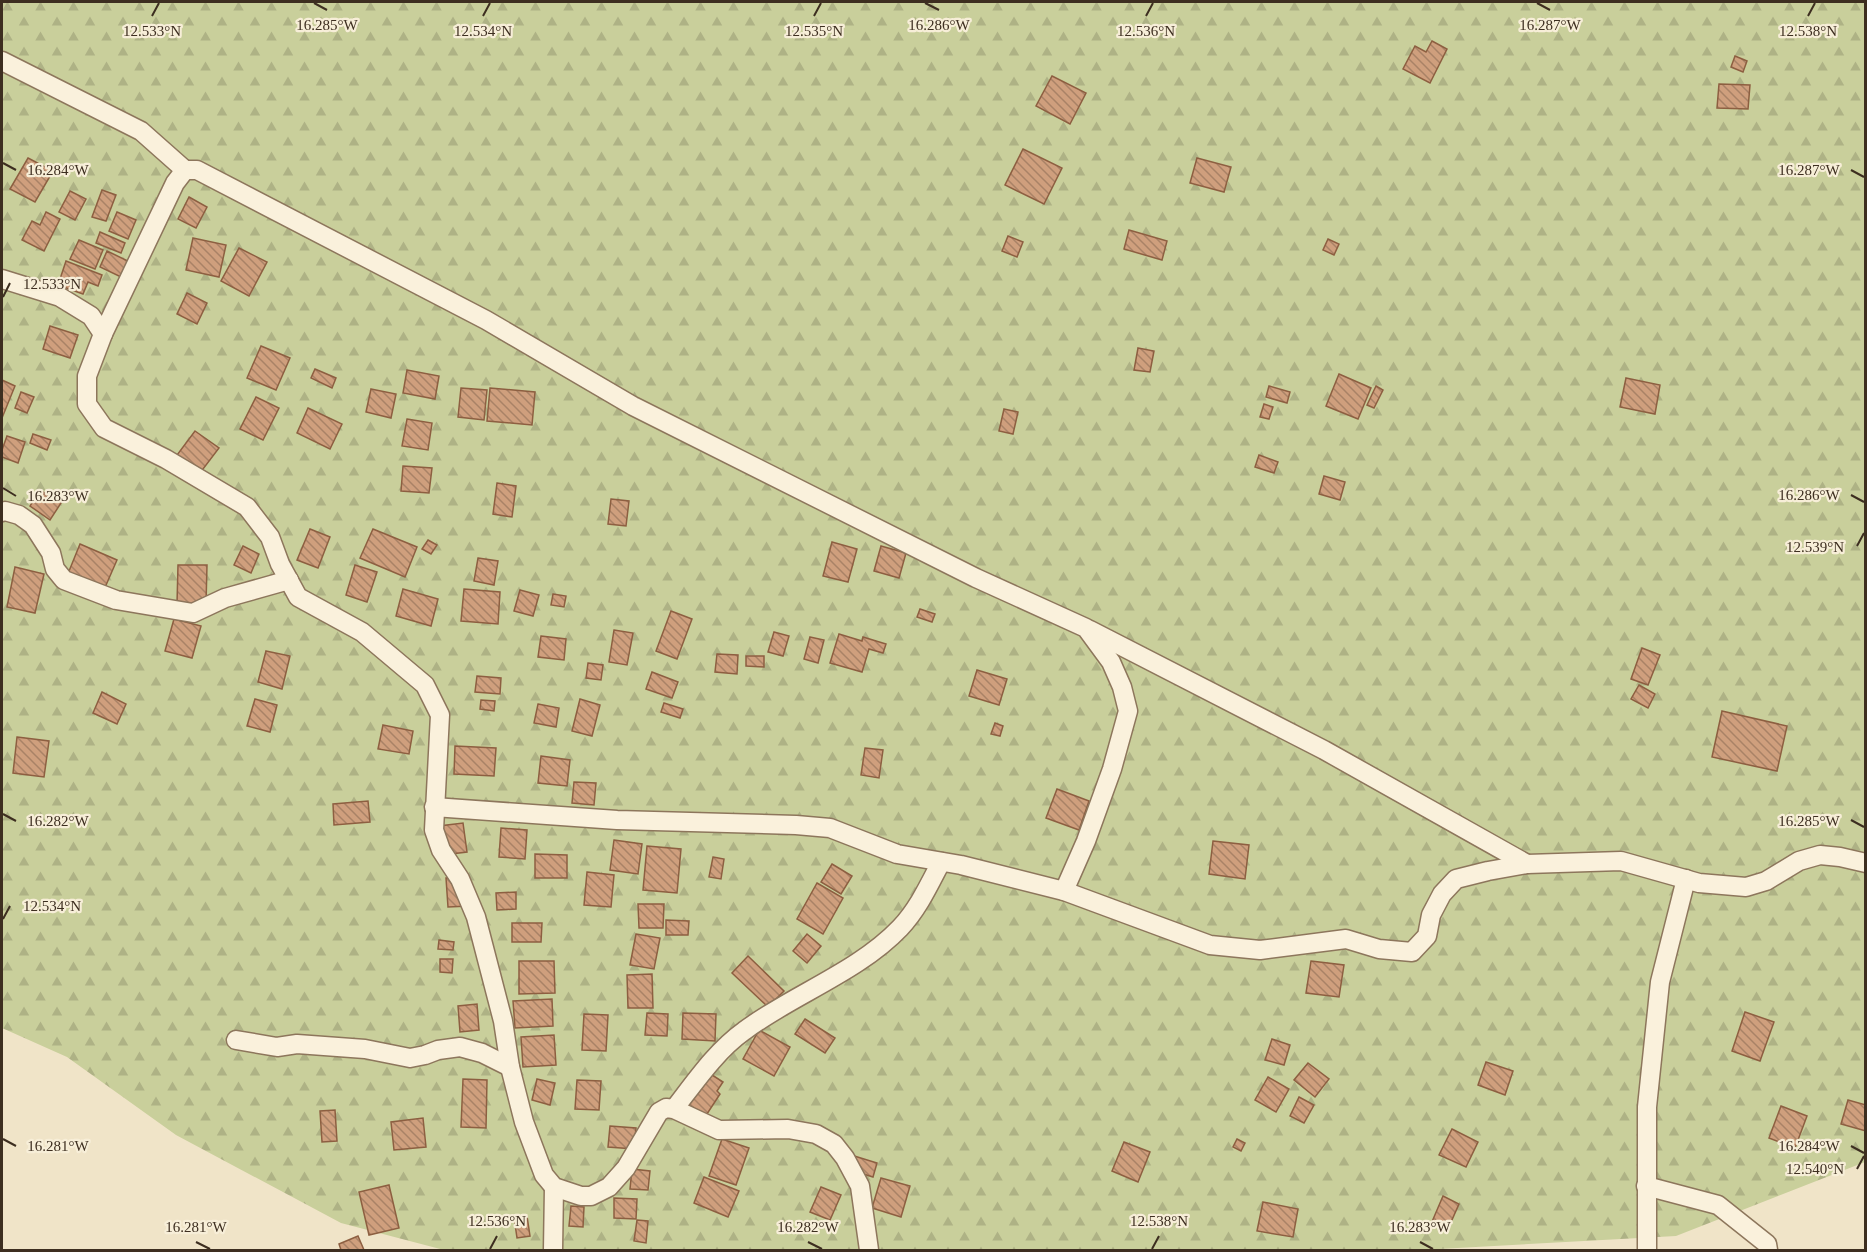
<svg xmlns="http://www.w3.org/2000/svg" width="1867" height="1252" font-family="Georgia,serif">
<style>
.forest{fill:url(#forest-firs)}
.building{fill:url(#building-back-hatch);stroke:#8d5f41;stroke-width:1.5}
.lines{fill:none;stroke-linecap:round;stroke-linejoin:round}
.street-casing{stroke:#8d765c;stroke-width:21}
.street{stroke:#faf1dc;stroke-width:18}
.ticks{fill:none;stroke:#3d2e20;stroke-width:2}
.ticks-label{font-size:15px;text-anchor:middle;fill:#3d2e20;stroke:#f7eed8;stroke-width:4.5;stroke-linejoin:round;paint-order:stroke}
</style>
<defs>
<pattern id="forest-firs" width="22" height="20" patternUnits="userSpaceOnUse" patternTransform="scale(1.5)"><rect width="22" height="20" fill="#c9cf9b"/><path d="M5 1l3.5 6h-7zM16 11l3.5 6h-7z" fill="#aeb285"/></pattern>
<pattern id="building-back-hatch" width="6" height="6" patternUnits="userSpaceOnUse" patternTransform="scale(1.5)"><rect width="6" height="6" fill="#cf9f7d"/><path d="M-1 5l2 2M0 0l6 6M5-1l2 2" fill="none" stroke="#a98266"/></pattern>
</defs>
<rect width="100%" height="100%" fill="#f0e4c8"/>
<path class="forest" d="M2 2H1865V1162L1676 1236 1421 1250H444L341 1223 176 1135 67 1057 2 1028Z"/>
<g class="building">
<path d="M1432 41 1447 49 1430 83 1403 69 1415 46 1426 52Z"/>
<path d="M1735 56 1747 61 1743 72 1731 67Z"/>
<path d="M1052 76 1086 93 1070 124 1036 106Z"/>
<path d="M1719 84 1750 85 1748 109 1717 108Z"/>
<path d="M1023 149 1062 168 1044 204 1005 185Z"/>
<path d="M28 158 53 171 35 202 10 189Z"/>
<path d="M1197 158 1231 167 1224 192 1190 183Z"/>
<path d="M102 190 116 195 106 221 92 217Z"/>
<path d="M70 191 86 199 75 220 59 212Z"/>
<path d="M189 197 207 207 196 228 178 219Z"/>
<path d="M46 212 60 219 44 251 22 240 32 221 40 225Z"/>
<path d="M117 212 136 220 128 239 109 231Z"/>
<path d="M1129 230 1167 241 1162 260 1124 249Z"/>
<path d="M100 232 125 243 121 253 96 243Z"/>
<path d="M1008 236 1023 242 1017 257 1002 251Z"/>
<path d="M193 238 226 245 219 277 186 270Z"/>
<path d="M1328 239 1339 244 1334 255 1323 250Z"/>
<path d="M79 240 103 250 95 269 70 259Z"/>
<path d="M239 248 267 262 249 296 221 281Z"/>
<path d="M107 251 128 261 121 277 100 267Z"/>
<path d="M66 261 102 275 98 286 88 282 83 294 58 285Z"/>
<path d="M187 293 207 303 197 324 177 314Z"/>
<path d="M50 326 78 335 70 358 43 349Z"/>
<path d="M261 346 290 358 276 390 247 378Z"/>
<path d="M1138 348 1154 351 1150 372 1134 370Z"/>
<path d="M315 369 336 378 332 388 311 378Z"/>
<path d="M407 370 439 376 435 399 403 393Z"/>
<path d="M1339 374 1371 388 1358 419 1326 406Z"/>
<path d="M1626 378 1660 385 1655 414 1620 407Z"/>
<path d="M2 380 15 386 2 418Z"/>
<path d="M1269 386 1290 392 1287 403 1266 397Z"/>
<path d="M1376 386 1383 390 1374 408 1367 405Z"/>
<path d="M461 388 487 390 484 420 458 417Z"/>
<path d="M490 388 535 392 532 425 487 421Z"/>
<path d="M371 389 396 394 391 418 366 412Z"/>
<path d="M21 392 34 397 27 413 15 408Z"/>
<path d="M256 397 279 408 263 440 240 429Z"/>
<path d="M1264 404 1273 407 1269 419 1260 417Z"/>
<path d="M308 408 342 424 330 449 297 433Z"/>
<path d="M1004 409 1018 412 1013 434 999 431Z"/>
<path d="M407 419 432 423 428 450 402 446Z"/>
<path d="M195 431 219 448 200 473 177 455Z"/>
<path d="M33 434 51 440 47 450 30 443Z"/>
<path d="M7 436 25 442 18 463 2 457V450Z"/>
<path d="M1259 455 1278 462 1274 473 1255 467Z"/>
<path d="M403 466 432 468 429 493 401 491Z"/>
<path d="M1324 476 1345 482 1340 500 1319 494Z"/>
<path d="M497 483 516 486 512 517 493 514Z"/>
<path d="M40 490 61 503 50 520 30 506Z"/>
<path d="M611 499 629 501 626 526 608 524Z"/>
<path d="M310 529 330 537 318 568 297 560Z"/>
<path d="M373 529 417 547 405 577 360 558Z"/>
<path d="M428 540 437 545 431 554 422 549Z"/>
<path d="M832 542 857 549 848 582 823 576Z"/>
<path d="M80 544 117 560 103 592 67 576Z"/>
<path d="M243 546 259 554 251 573 234 565Z"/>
<path d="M881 546 906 553 899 578 874 571Z"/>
<path d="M478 558 498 561 494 585 474 581Z"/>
<path d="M178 565H207L206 604H177Z"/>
<path d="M355 565 377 572 367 602 346 595Z"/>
<path d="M15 567 44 574 35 613 7 607Z"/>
<path d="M403 589 438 599 431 626 396 616Z"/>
<path d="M464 589 500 592 498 624 461 621Z"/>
<path d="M520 590 539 595 533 616 514 611Z"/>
<path d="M553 594 566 596 564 607 551 605Z"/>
<path d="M920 609 935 614 932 622 917 617Z"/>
<path d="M671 611 692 619 677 659 656 651Z"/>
<path d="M174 619 201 626 192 658 165 651Z"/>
<path d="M614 630 633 633 627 665 609 662Z"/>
<path d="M774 632 789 636 783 656 768 652Z"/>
<path d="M839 634 862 641 863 637 886 644 883 653 869 649 862 672 830 663Z"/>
<path d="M541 636 566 639 564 660 538 657Z"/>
<path d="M810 637 824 640 818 663 804 659Z"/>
<path d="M1642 648 1660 655 1648 685 1631 679Z"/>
<path d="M266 651 290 656 282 689 258 682Z"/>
<path d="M717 654 738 655 737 674 715 672Z"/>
<path d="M746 656H764V667L746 666Z"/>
<path d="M588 663 603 665 601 680 586 678Z"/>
<path d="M977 670 1007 679 999 705 969 696Z"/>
<path d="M652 672 678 682 672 698 646 689Z"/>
<path d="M477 676 501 678 500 694 475 692Z"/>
<path d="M1639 685 1655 694 1648 708 1631 699Z"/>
<path d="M102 692 126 704 117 724 93 713Z"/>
<path d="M255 699 277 705 270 732 247 726Z"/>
<path d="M580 699 600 705 592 736 572 731Z"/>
<path d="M481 700 495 701 494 711 480 709Z"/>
<path d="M664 703 683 709 680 718 661 712Z"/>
<path d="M538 704 559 708 556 727 534 723Z"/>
<path d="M1722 711 1787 726 1777 771 1712 757Z"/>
<path d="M995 723 1003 726 1000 736 991 734Z"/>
<path d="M383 725 413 731 409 754 378 749Z"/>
<path d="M17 737 49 741 44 777 13 773Z"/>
<path d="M455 746 496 748 494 776 454 774Z"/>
<path d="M865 748 883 750 879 778 861 775Z"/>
<path d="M541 756 570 760 567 786 538 783Z"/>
<path d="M574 782 596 783 594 805 572 803Z"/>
<path d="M1057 789 1089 801 1079 830 1046 818Z"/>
<path d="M368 801 370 822 334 825 333 804Z"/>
<path d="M463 823 467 852 443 855 439 826Z"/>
<path d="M501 828 527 830 525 859 499 857Z"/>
<path d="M614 840 642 844 638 874 610 870Z"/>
<path d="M1213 841 1249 845 1245 879 1209 874Z"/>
<path d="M647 846 681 849 677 893 643 890Z"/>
<path d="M535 854 567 855V878H535Z"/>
<path d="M713 857 724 859 721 879 709 877Z"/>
<path d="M832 864 852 876 841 894 821 882Z"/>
<path d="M587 872 614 875 611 907 584 905Z"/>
<path d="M468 877 469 906 448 907 446 878Z"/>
<path d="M817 883 843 898 823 934 797 919Z"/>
<path d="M516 892V909L497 910 496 893Z"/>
<path d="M638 904H664L663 928H639Z"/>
<path d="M666 920 689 921 688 935H666Z"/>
<path d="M512 923H542L541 942H512Z"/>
<path d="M636 934 660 938 654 969 630 965Z"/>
<path d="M807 934 821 946 807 963 793 951Z"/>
<path d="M439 940 454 942 453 950 438 949Z"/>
<path d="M748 956 784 991 768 1007 732 973Z"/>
<path d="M440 959H453L452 973 440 972Z"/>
<path d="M519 961H554L555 993 519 994Z"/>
<path d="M1311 961 1344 965 1339 997 1306 993Z"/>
<path d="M652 974 653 1008H628L627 975Z"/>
<path d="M552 999 553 1026 515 1028 513 1001Z"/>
<path d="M477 1004 479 1030 460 1032 458 1006Z"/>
<path d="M1745 1012 1774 1022 1760 1061 1732 1051Z"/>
<path d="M647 1013 668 1014 667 1036 645 1035Z"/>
<path d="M683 1013 716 1014 715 1041 682 1039Z"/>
<path d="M584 1014 608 1015 606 1051 582 1050Z"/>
<path d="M805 1019 835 1038 825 1053 795 1034Z"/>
<path d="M759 1030 790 1047 774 1076 743 1059Z"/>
<path d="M554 1035 556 1065 523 1067 521 1037Z"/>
<path d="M1272 1039 1290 1045 1284 1065 1265 1060Z"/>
<path d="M1486 1062 1513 1071 1505 1095 1478 1085Z"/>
<path d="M1308 1063 1329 1079 1315 1097 1294 1080Z"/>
<path d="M709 1073 723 1082 717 1091 720 1094 705 1117 687 1106Z"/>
<path d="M1268 1077 1289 1089 1276 1112 1255 1100Z"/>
<path d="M463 1079 487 1080 486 1128 461 1127Z"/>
<path d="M537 1079 555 1083 550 1105 532 1100Z"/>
<path d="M577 1080 601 1081 599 1110 575 1109Z"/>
<path d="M1299 1097 1314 1105 1304 1123 1290 1116Z"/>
<path d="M1848 1100 1866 1105V1131L1841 1124Z"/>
<path d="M1781 1106 1807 1116 1795 1148 1769 1138Z"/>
<path d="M335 1110 337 1141 322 1142 320 1111Z"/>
<path d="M423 1118 426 1147 394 1150 391 1122Z"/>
<path d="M610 1126 636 1128 634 1149 608 1147Z"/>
<path d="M1452 1129 1478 1142 1466 1167 1439 1155Z"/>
<path d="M722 1139 749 1148 736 1185 709 1176Z"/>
<path d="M1237 1139 1245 1143 1241 1151 1233 1147Z"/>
<path d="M1124 1142 1150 1152 1138 1182 1112 1171Z"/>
<path d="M851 1155 877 1163 873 1177 847 1169Z"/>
<path d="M632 1169 650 1171 648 1190 630 1189Z"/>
<path d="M704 1177 739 1191 728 1217 694 1203Z"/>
<path d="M881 1178 910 1186 901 1217 872 1208Z"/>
<path d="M389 1185 399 1228 369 1235 359 1192Z"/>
<path d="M821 1187 841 1195 830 1220 810 1212Z"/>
<path d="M1443 1196 1459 1204 1447 1231 1431 1224Z"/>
<path d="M614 1198 637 1199 636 1219 614 1218Z"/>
<path d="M1263 1202 1298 1209 1293 1237 1257 1231Z"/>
<path d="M571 1206 584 1207 583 1227 569 1226Z"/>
<path d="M527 1216 530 1236 517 1238 514 1217Z"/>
<path d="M637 1220 648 1221 646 1243 634 1241Z"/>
<path d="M358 1236 364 1250H341L339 1244Z"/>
</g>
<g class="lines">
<g class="street-casing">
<g id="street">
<path d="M2 61 141 131 185 170"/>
<path d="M2 279 60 297 91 316 103 334 87 376V404L104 428 166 459 247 507 270 537 280 564 298 597 362 632 425 685 440 715 434 830 441 850 460 879 476 917 503 1021 510 1067 524 1122 544 1175 554 1187 581 1196H591L609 1187 626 1168 659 1112 666 1108 674 1109 719 1130 788 1129 816 1134 834 1144 845 1158 860 1186 869 1250"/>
<path d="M103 334 175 183 185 170H197L486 320 633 406 976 578 1086 628 1111 662 1122 687 1128 711 1112 769 1086 841 1064 891"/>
<path d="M2 512 5 511 19 515 33 525 51 553 55 569 64 580 116 600 193 613 225 598 289 580"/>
<path d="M1090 630 1324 750 1527 864"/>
<path d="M434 807 617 820 796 825 830 828 897 854 961 865 1064 891 1210 945 1260 950 1346 939 1379 949 1412 952 1427 936 1431 915 1442 894 1456 879 1488 871 1527 864 1621 861 1699 883 1746 887 1766 881 1799 861 1820 855 1840 857 1866 863"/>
<path d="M236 1040 277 1047 297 1044 365 1049 410 1058 425 1055 438 1050 460 1047 482 1053 510 1067"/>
<path d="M674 1109C695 1082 716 1051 744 1031 792 995 858 972 900 928 918 909 929 885 941 862"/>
<path d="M1646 1186 1718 1205 1767 1244 1768 1250"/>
<path d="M553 1250 554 1187"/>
<path d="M1647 1250V1107L1660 982 1686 879"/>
</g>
</g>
<use href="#street" class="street"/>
</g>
<path class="ticks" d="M314 3 327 10M925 3 939 10M1537 3 1550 10M152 16 159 3M483 16 490 3M814 16 821 3M1146 16 1153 3M1808 16 1815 3M3 163 16 170M1851 170 1864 177M3 297 10 283M3 488 16 496M1851 495 1864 502M1857 546 1864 533M3 814 16 821M1851 820 1864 827M3 919 10 906M3 1139 16 1146M1851 1146 1864 1153M1857 1169 1864 1156M196 1242 210 1249M808 1242 822 1249M1420 1242 1433 1249M490 1249 497 1236M1152 1249 1159 1236"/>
<g class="ticks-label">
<text x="327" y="30">16.285°W</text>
<text x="939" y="30">16.286°W</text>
<text x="1550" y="30">16.287°W</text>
<text x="152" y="36">12.533°N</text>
<text x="483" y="36">12.534°N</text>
<text x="814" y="36">12.535°N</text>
<text x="1146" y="36">12.536°N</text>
<text x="1808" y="36">12.538°N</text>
<text x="1809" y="175">16.287°W</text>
<text x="58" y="175">16.284°W</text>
<text x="52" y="289">12.533°N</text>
<text x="1809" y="500">16.286°W</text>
<text x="58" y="501">16.283°W</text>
<text x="1815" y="552">12.539°N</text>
<text x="1809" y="826">16.285°W</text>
<text x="58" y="826">16.282°W</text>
<text x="52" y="911">12.534°N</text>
<text x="1809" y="1151">16.284°W</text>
<text x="58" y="1151">16.281°W</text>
<text x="1815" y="1174">12.540°N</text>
<text x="497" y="1226">12.536°N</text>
<text x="1159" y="1226">12.538°N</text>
<text x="196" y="1232">16.281°W</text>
<text x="808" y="1232">16.282°W</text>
<text x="1420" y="1232">16.283°W</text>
</g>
<rect width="1867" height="1252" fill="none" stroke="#3d2e20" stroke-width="6"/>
</svg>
